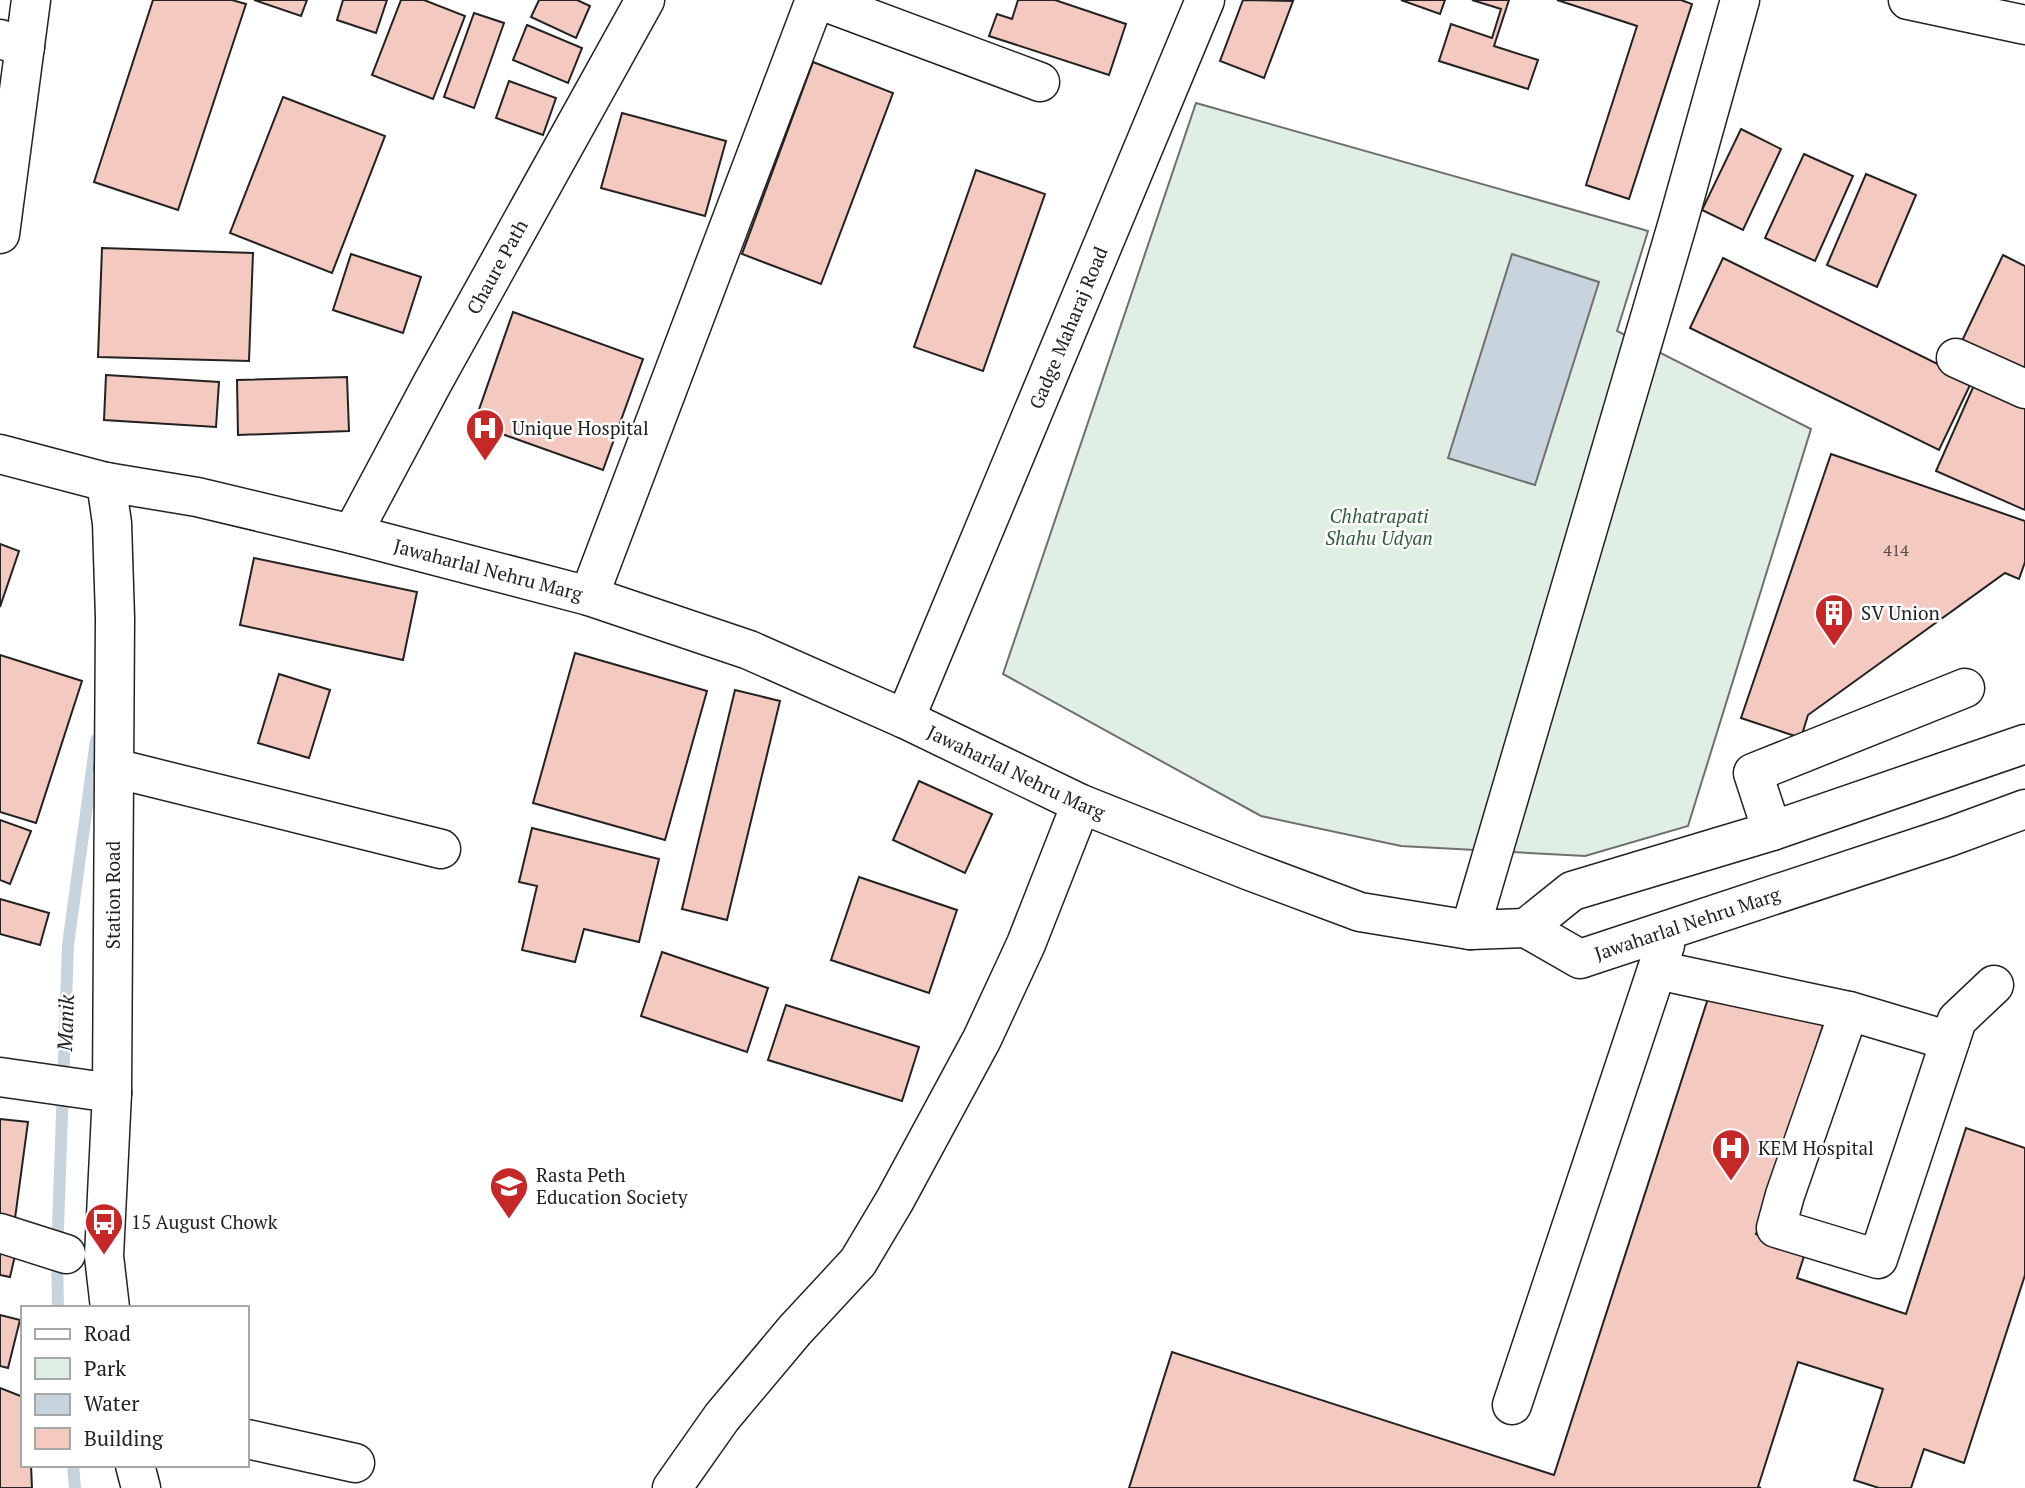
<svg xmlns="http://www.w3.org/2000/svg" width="2025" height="1488" font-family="'PT Serif',serif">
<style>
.green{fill:#e0efe3;stroke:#6f6f6f;stroke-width:2}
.water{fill:#c7d3dd;stroke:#6f6f6f;stroke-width:2}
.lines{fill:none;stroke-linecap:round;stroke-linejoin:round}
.stream{stroke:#c7d3dd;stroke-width:12}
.building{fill:#f3c9c0;stroke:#222;stroke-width:2}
.minor-casing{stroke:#222;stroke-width:41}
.major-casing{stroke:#222;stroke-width:41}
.minor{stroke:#fff;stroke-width:38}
.major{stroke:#fff;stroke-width:38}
.labels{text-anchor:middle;stroke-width:5;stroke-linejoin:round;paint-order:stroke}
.number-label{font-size:16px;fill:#564c4a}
.street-label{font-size:19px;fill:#222;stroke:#fff}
.poi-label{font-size:19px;fill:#222;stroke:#fff;text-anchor:start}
.park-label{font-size:19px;font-style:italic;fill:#2f5e38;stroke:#fff}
.water-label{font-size:21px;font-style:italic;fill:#222;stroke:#fff}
</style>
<rect width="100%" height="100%" fill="#fff"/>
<path class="green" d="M1196 103 1648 231 1617 331 1811 429 1688 826 1585 856 1401 846 1261 816 1003 674Z"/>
<path class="water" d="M1512 254 1599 282 1535 485 1448 458Z"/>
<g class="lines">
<g class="stream">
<path d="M58 1308 57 1256 68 945 96 740"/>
<path d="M73 1465 75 1488"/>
</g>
</g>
<g class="building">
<path d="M153 0H232L246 4 178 210 94 182Z"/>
<path d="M254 0H307L301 16Z"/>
<path d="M343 0H387L376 33 337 20Z"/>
<path d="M401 0H424L465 16 433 99 372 75Z"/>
<path d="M539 0H577L590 6 576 38 531 17Z"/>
<path d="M1018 0H1055L1126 24 1109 75 989 36 997 14 1012 19Z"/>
<path d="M1243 0 1293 1 1264 78 1220 61Z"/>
<path d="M1401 0H1445L1440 14Z"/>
<path d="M1472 0H1509L1494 46 1538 60 1528 89 1439 61 1451 24 1492 38 1501 9Z"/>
<path d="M1557 0H1681L1692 4 1629 199 1586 185 1637 26Z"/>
<path d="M474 13 504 23 474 108 444 97Z"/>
<path d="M527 25 582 48 568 83 513 60Z"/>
<path d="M813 62 893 93 821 284 742 254Z"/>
<path d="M509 81 556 98 543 135 496 118Z"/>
<path d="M283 97 385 136 332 273 230 233Z"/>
<path d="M622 113 726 141 705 216 601 188Z"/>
<path d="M1741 129 1781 149 1743 230 1702 210Z"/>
<path d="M1804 154 1853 176 1815 261 1765 238Z"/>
<path d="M976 170 1045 194 983 371 914 347Z"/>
<path d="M1866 174 1916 195 1877 287 1827 265Z"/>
<path d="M102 248 253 253 249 361 98 357Z"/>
<path d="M351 254 421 277 403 333 333 310Z"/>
<path d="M2003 255 2025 266V374L1961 343Z"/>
<path d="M1723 258 1972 381 1939 450 1690 328Z"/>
<path d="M513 312 643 359 603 470 474 424Z"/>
<path d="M106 375 219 382 216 427 104 420Z"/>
<path d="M347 377 349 431 238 435 237 380Z"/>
<path d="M1974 385 2025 408V510L1936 471Z"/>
<path d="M1831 454 2025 521V562L2019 579 2005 573 1808 715 1801 738 1741 718Z"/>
<path d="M0 544 19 551 0 607Z"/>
<path d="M254 558 417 592 403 660 240 625Z"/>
<path d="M575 653 707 691 665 840 533 803Z"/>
<path d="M0 655 82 681 36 823 0 812Z"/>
<path d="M279 674 330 690 309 758 258 743Z"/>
<path d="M735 690 780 701 727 920 682 909Z"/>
<path d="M919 781 992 814 965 873 893 840Z"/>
<path d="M0 820 31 831 10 884 0 880Z"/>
<path d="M532 828 659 859 639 942 584 929 575 962 522 950 537 886 519 882Z"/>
<path d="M859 877 957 910 929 993 831 960Z"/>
<path d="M0 899 49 913 40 945 0 934Z"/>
<path d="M662 952 768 988 747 1052 641 1016Z"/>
<path d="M1713 983 1825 1019 1756 1234 1806 1250 1797 1278 1906 1314 1966 1128 2025 1148V1275L1964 1463 1924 1449 1911 1488H1879L1854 1480 1883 1389 1798 1362 1758 1487 1761 1488H1129L1172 1352 1554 1475Z"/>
<path d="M786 1005 919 1047 902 1101 768 1060Z"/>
<path d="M0 1119 28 1122 14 1226 0 1224Z"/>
<path d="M0 1244 17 1247 10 1277 0 1275Z"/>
<path d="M0 1315 20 1320 8 1368 0 1366Z"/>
<path d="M0 1388 23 1397V1465H31L32 1488H0Z"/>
</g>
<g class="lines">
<g class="minor-casing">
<g id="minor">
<path d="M820 0 1040 82"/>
<path d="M1908 0 2025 25"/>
<path d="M0 39 25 47"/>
<path d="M1956 358 2025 389"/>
<path d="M106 482 112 523 115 618 112 1093 104 1256 110 1308"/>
<path id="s1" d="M352 534 433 382 645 0"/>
<path d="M589 596 815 0"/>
<path id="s2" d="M905 719 1205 0"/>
<path d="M114 768 441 849"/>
<path d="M1772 831 1753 773 1965 688"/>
<path d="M1470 930 1678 222 1740 0"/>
<path d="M1657 970 1849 1011 1785 1195 1776 1228 1878 1259 1957 1020 1994 985"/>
<path d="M1849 1011 1950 1041"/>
<path d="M0 1077 112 1093"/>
<path d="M0 1233 66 1254"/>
<path d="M1512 1405 1665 945"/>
<path d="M247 1439 355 1463"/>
<path d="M135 1465 141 1488"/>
<path d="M672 1488 722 1417 795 1330 858 1262 895 1200 982 1039 1026 944 1081 804"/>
</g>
</g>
<g class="major-casing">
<g id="major">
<path d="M0 234 31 0"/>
<path id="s3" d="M0 454 106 482 197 497 352 534 589 596 749 650 905 719 1081 804 1250 871 1360 912 1470 930 1526 928 1580 959 1949 837 2025 809"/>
<path d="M1526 928 1572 891 1772 831 2025 744"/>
</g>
</g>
<use href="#minor" class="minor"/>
<use href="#major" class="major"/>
</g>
<defs>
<g id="hospital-pin" transform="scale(2.0125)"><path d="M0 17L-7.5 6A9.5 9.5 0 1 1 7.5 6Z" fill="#c62828" stroke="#fff"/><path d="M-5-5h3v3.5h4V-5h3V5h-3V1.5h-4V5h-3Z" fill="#fff"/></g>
<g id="building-pin" transform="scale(2.0125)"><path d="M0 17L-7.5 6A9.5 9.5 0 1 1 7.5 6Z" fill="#c62828" stroke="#fff"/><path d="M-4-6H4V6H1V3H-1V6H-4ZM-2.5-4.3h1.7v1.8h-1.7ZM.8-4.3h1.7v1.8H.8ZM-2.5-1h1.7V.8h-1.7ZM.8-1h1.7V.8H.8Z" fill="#fff"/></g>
<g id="school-pin" transform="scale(2.0125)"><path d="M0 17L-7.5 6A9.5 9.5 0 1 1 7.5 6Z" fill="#c62828" stroke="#fff"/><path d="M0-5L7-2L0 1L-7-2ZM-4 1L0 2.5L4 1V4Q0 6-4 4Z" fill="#fff"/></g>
<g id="bus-pin" transform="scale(2.0125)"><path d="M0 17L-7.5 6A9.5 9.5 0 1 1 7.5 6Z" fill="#c62828" stroke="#fff"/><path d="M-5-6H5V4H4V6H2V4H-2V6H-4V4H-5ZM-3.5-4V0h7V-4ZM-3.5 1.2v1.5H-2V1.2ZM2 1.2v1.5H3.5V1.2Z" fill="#fff"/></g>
</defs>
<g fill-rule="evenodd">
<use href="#hospital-pin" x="485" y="428"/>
<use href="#building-pin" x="1834" y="613"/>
<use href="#hospital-pin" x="1731" y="1148"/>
<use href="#school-pin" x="509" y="1186"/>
<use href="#bus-pin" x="104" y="1222"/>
</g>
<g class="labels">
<g class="number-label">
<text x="1896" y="556">414</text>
</g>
<g class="street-label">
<text dy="7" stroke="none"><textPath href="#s1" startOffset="304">Chaure Path</textPath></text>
<text dy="7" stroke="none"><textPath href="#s2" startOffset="424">Gadge Maharaj Road</textPath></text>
<text dy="7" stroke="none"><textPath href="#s3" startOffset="502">Jawaharlal Nehru Marg</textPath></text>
<text dy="7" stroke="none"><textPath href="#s3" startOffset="1069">Jawaharlal Nehru Marg</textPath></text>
<text transform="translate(113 895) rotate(-90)" y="7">Station Road</text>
<text dy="7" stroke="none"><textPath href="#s3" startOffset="1783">Jawaharlal Nehru Marg</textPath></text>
</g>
<g class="poi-label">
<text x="512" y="435">Unique Hospital</text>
<text x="1861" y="620">SV Union</text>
<text x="1758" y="1155">KEM Hospital</text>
<text x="536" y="1182">Rasta Peth<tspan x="536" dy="22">Education Society</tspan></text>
<text x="131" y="1229">15 August Chowk</text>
</g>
<g class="park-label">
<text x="1379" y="523">Chhatrapati<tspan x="1379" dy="22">Shahu Udyan</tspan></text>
</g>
<g class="water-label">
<text transform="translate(66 1023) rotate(-88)" y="7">Manik</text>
</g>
</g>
<rect x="21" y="1306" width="228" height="161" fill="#ffffff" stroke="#a7a7a7" stroke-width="2"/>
<rect x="35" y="1329" width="35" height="10" fill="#ffffff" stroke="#a7a7a7" stroke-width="2"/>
<text x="84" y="1341" font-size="21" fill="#222222">Road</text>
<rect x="35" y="1358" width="35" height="21" fill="#e0efe3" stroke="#a7a7a7" stroke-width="2"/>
<text x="84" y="1376" font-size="21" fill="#222222">Park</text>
<rect x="35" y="1394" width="35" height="21" fill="#c7d3dd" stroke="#a7a7a7" stroke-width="2"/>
<text x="84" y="1411" font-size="21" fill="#222222">Water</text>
<rect x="35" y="1428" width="35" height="21" fill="#f3c9c0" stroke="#a7a7a7" stroke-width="2"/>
<text x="84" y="1446" font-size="21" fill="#222222">Building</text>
</svg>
